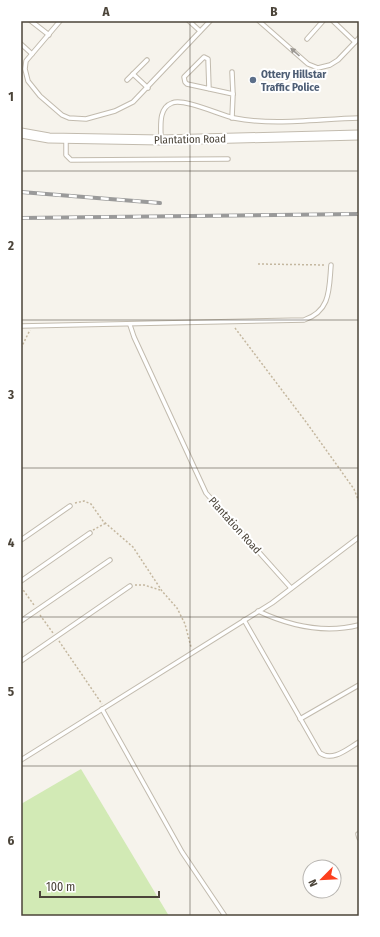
<svg xmlns="http://www.w3.org/2000/svg" width="380" height="937" font-family="'Fira Sans Condensed',sans-serif">
<style>
.green{fill:#d2eab5}
.lines{fill:none;stroke-linecap:round;stroke-linejoin:round}
.service-casing{stroke:#c2bbae;stroke-width:5.5}
.tertiary-casing{stroke:#c2bbae;stroke-width:11}
.path{stroke:#c4b79f;stroke-width:1.5;stroke-dasharray:2 2;stroke-linecap:butt}
.service{stroke:#fff;stroke-width:3.5}
.tertiary{stroke:#fff;stroke-width:9}
.rail-casing{stroke:#9a9a9a;stroke-width:4}
.rail{stroke:#fff;stroke-width:2.5;stroke-dasharray:8;stroke-linecap:butt}
.oneway{fill:#9c9892}
.grid{fill:none;stroke:#4b4439;stroke-width:1;stroke-opacity:0.55}
.service-dot{fill:#5c6f8a;stroke:#fff;stroke-width:1.5}
.labels{text-anchor:middle;stroke-width:4;stroke-linejoin:round;paint-order:stroke}
.service-label{font-size:11px;font-weight:bold;fill:#4e5e75;stroke:#fff;text-anchor:start}
.street-label{font-size:11px;fill:#4b4439;stroke:#fff}
.neatline{fill:none;stroke:#4b4439;stroke-width:1.5}
.grid-label{font-size:13px;text-anchor:middle;font-weight:bold;fill:#4b4439}
</style>
<rect width="100%" height="100%" fill="#f6f3ec"/>
<path class="green" d="M81 769 169 916H21V804Z"/>
<g class="lines">
<g class="service-casing">
<g id="service">
<path d="M31 21 49 35"/>
<path d="M60 21 26 61 25 69 28 81 40 96 62 115 69 118 86 119 115 111 133 102 210 21"/>
<path d="M189 21 200 31"/>
<path d="M259 21 308 64 318 68 330 65 338 60 359 38"/>
<path d="M333 21 355 42"/>
<path d="M307 39 323 21"/>
<path d="M21 44 32 54"/>
<path d="M232 72 233 94"/>
<path d="M133 74 148 88"/>
<path d="M127 80 147 60"/>
<path d="M209 89 208 59 204 57 184 77 185 82 187 84 233 94 232 118"/>
<path d="M161 139C161 127 158 108 172 103 184 98 220 115 234 118 274 126 318 119 359 118"/>
<path d="M66 140V155L71 160 228 159"/>
<path d="M130 325 134 337 206 493 291 588"/>
<path d="M21 326 304 320C331 311 329 289 331 265"/>
<path d="M21 540 70 506"/>
<path d="M21 581 90 533"/>
<path d="M258 611C290 626 324 634 359 625"/>
<path d="M244 620 320 753C333 762 347 749 359 742"/>
<path d="M21 621 110 560"/>
<path d="M21 661 130 586"/>
<path d="M102 709 182 852 225 916"/>
<path d="M300 719 359 685"/>
<path d="M21 760 272 603 359 537"/>
<path d="M358 834 359 838"/>
</g>
</g>
<g class="tertiary-casing">
<path id="tertiary" d="M21 133 49 138 161 140 359 135"/>
</g>
<g class="path">
<path d="M258 264 326 265"/>
<path d="M235 328 306 422 354 489 359 502"/>
<path d="M21 348 30 330"/>
<path d="M75 503 84 501 91 504 103 521 133 547 162 591 177 608 185 624 191 647"/>
<path d="M93 530 106 523"/>
<path d="M135 585H144L160 590"/>
<path d="M21 587 34 605"/>
<path d="M40 615 53 633"/>
<path d="M59 641 102 704"/>
</g>
<use href="#service" class="service"/>
<use href="#tertiary" class="tertiary"/>
<g class="rail-casing">
<g id="rail">
<path d="M21 192 160 203"/>
<path d="M21 218 359 214"/>
</g>
</g>
<use href="#rail" class="rail"/>
</g>
<defs><path id="oneway-solid" d="M-6-.8H1V-3.2L6.5 0L1 3.2V.8H-6Z"/></defs>
<use class="oneway" href="#oneway-solid" transform="translate(295 52) rotate(-138)"/>
<path class="grid" d="M190 21V916M21 171H359M21 320H359M21 468H359M21 617H359M21 766H359"/>
<circle class="service-dot" cx="253" cy="80" r="4"/>
<g class="labels">
<g class="service-label">
<text x="261" y="78">Ottery Hillstar<tspan x="261" dy="13">Traffic Police</tspan></text>
</g>
<g class="street-label">
<text transform="translate(190 139) rotate(-1)" y="4">Plantation Road</text>
<text transform="translate(235 525) rotate(48)" y="4">Plantation Road</text>
</g>
</g>
<rect width="380" height="937" fill="none" stroke="#ffffff" stroke-width="44"/>
<g transform="translate(322 879) rotate(246)"><circle r="19" fill="#ffffff" stroke="#b7b4b0"/>
<path d="M0-3L7 15L0 10L-7 15Z" fill="#fc3f1d"/>
<text y="-6" font-size="11" font-weight="bold" text-anchor="middle" fill="#4b4439">N</text>
</g>
<path d="M40 891v6h119v-6" fill="none" stroke="#4b4439" stroke-width="2"/>
<text x="46" y="891" font-size="12" fill="#4b4439" stroke="#ffffff" stroke-width="3" paint-order="stroke">100 m</text>
<rect x="22" y="22" width="336" height="893" class="neatline"/>
<g class="grid-label">
<text x="106" y="16">A</text>
<text x="274" y="16">B</text>
<text x="11" y="101">1</text>
<text x="11" y="250">2</text>
<text x="11" y="399">3</text>
<text x="11" y="547">4</text>
<text x="11" y="696">5</text>
<text x="11" y="845">6</text>
</g>
</svg>
